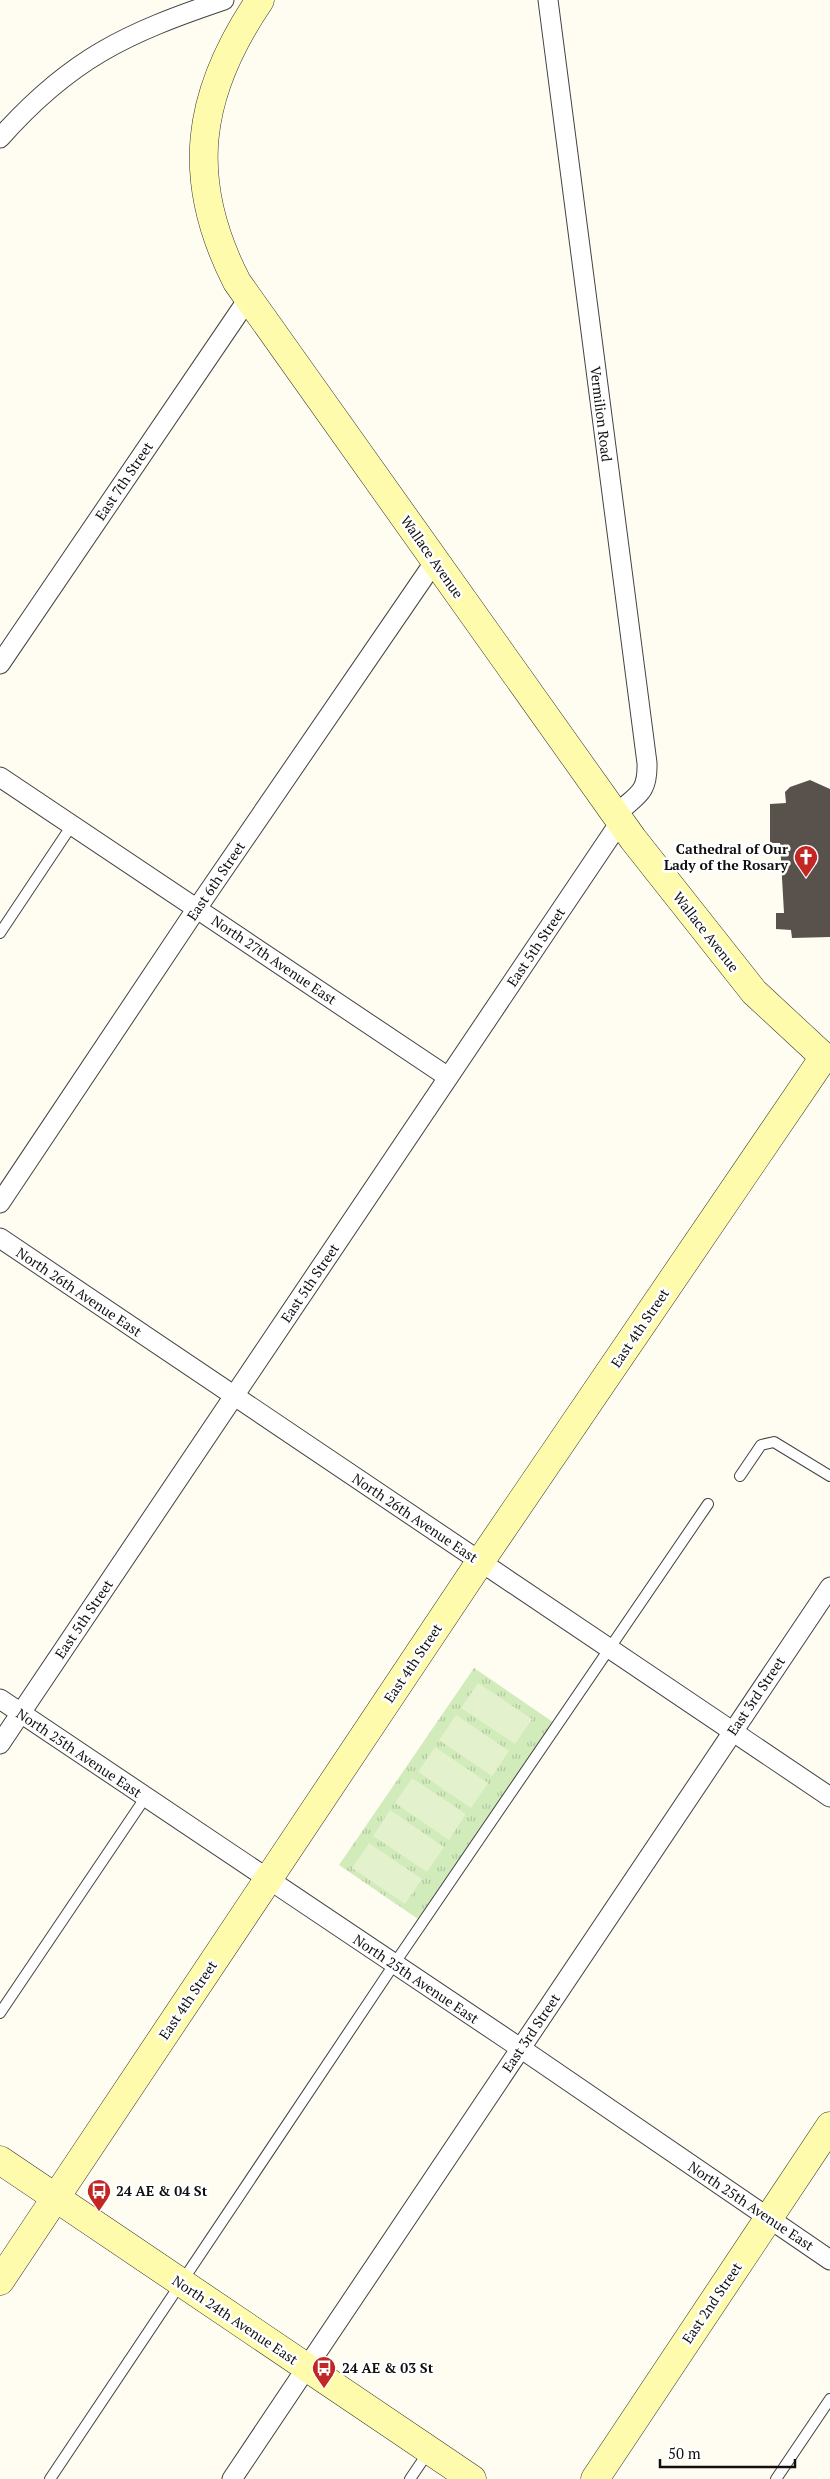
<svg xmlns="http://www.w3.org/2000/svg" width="830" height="2479" font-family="'PT Serif',serif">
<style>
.park{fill:url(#park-tufts)}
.pitch{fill:#e3f2cd}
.building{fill:#59514c}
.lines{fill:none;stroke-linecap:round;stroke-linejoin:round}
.lane-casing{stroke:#434343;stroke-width:12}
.street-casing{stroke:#434343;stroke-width:21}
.secondary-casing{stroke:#323232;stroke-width:29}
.lane{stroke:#fff;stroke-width:10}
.street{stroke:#fff;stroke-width:19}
.secondary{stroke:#fffbad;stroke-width:28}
.labels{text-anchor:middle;stroke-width:5;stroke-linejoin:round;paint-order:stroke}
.street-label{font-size:14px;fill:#101010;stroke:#fff}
.poi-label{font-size:14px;font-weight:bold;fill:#101010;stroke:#fff;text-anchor:start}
</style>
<defs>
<pattern id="park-tufts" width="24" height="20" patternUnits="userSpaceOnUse" patternTransform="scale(1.25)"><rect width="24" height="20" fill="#d1ebbb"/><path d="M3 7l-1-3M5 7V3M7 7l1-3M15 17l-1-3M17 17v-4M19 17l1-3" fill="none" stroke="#b2c8a0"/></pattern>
</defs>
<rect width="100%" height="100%" fill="#fffdf2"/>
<path class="park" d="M474 1668 553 1722 418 1919 339 1865Z"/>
<g class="pitch">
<path d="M478 1683 532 1719 515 1744 461 1708Z"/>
<path d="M456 1715 509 1751 492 1776 439 1740Z"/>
<path d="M435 1747 488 1783 471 1808 418 1772Z"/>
<path d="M412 1778 466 1814 449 1840 395 1803Z"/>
<path d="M390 1810 444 1847 427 1872 373 1836Z"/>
<path d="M369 1843 422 1879 405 1904 352 1868Z"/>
</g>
<path class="building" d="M810 780 830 789V937L792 938 791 930 776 929V913H784L780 843H770V804L786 803 785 792 790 787Z"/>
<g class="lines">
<g class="lane-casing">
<g id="lane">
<path d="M0 933 72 825"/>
<path d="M740 1476 761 1445 774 1442 830 1476"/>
<path d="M0 2013 145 1798"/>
<path d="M50 2479 401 1954 708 1504"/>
<path d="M410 2479 429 2451"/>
<path d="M776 2479 830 2399"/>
</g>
</g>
<g class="street-casing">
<g id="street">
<path d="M548 0 647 763C648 795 636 795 615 815"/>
<path d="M0 138C70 59 126 33 224 0"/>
<path d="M0 664 248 299"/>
<path d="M0 777 448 1077"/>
<path d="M0 1203 189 920 435 561"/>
<path d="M0 1238 830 1797"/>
<path d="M0 1699 535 2058 830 2260"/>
<path d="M0 1744 620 822"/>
<path d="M232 2479 830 1587"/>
</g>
</g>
<g class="secondary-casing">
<g id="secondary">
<path d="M0 2160 472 2479"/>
<path d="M0 2281 480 1562 824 1057 754 992 633 839 237 282C184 179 196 94 260 0"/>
<path d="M595 2479 830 2126"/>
</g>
</g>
<use href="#lane" class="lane"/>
<use href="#street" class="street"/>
<use href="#secondary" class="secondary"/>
</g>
<defs>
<g id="church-pin" transform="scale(1.25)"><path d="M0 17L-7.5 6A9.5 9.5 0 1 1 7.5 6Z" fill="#c22725" stroke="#fff"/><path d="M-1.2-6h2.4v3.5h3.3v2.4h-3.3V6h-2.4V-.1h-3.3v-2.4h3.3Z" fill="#fff"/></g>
<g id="bus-pin" transform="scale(1.25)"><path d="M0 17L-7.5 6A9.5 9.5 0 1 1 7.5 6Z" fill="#c22725" stroke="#fff"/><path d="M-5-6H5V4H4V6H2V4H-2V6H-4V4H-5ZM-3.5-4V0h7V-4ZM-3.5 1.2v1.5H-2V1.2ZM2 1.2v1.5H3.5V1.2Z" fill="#fff"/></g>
</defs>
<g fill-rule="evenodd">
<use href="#church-pin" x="806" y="857"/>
<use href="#bus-pin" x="99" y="2191"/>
<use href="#bus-pin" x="324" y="2368"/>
</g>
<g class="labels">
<g class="street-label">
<text transform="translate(601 414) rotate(83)" y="5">Vermilion Road</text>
<text transform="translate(124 481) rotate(-56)" y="5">East 7th Street</text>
<text transform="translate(432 557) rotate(55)" y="5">Wallace Avenue</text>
<text transform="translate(216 881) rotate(-56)" y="5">East 6th Street</text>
<text transform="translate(706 932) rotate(52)" y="5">Wallace Avenue</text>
<text transform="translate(536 947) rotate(-56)" y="5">East 5th Street</text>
<text transform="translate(274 960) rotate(34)" y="5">North 27th Avenue East</text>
<text transform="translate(310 1283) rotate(-56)" y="5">East 5th Street</text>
<text transform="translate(79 1292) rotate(34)" y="5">North 26th Avenue East</text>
<text transform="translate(640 1328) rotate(-56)" y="5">East 4th Street</text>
<text transform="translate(415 1518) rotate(34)" y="5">North 26th Avenue East</text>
<text transform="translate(84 1619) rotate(-56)" y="5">East 5th Street</text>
<text transform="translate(413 1663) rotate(-56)" y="5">East 4th Street</text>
<text transform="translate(756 1696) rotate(-56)" y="5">East 3rd Street</text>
<text transform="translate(79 1753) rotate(34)" y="5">North 25th Avenue East</text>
<text transform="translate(416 1979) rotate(34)" y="5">North 25th Avenue East</text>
<text transform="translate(188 2000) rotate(-56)" y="5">East 4th Street</text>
<text transform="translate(531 2033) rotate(-56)" y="5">East 3rd Street</text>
<text transform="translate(751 2206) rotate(34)" y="5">North 25th Avenue East</text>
<text transform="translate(712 2303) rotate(-56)" y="5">East 2nd Street</text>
<text transform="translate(235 2320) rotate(34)" y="5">North 24th Avenue East</text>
</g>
<g class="poi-label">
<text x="788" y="854" text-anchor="end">Cathedral of Our<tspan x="788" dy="16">Lady of the Rosary</tspan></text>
<text x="116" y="2196">24 AE &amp; 04 St</text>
<text x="342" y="2373">24 AE &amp; 03 St</text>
</g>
</g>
<path d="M660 2459v8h135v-8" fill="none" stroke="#101010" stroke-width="2.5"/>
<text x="668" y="2459" font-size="15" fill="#101010" stroke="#ffffff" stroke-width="4" paint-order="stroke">50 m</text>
</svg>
